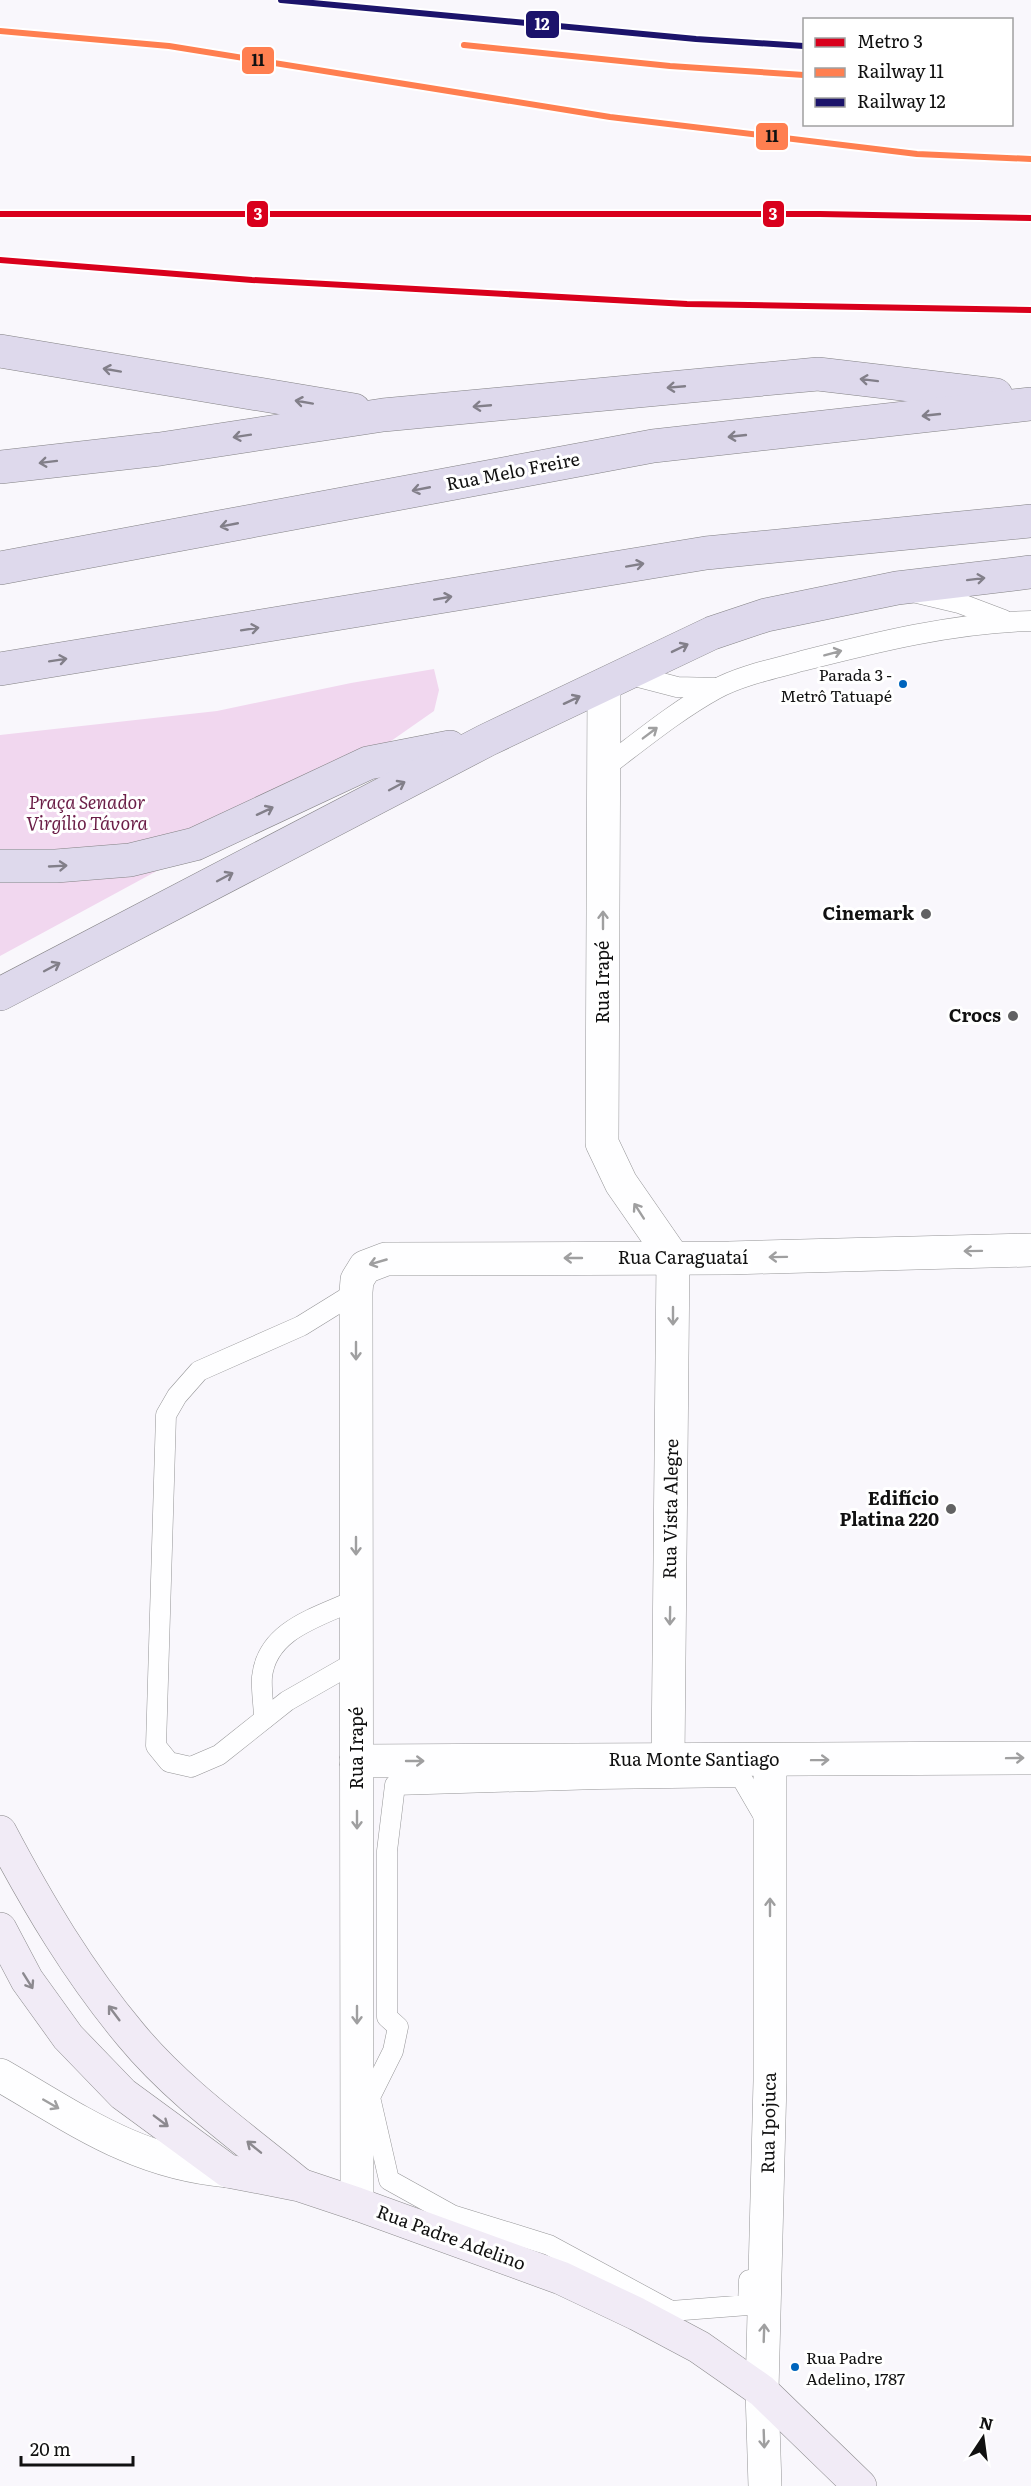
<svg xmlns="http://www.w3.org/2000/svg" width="1031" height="2486" font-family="Literata,serif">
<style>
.green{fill:#f1d7ef}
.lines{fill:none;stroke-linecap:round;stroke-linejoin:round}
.service-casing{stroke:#959597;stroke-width:21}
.minor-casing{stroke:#959597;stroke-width:34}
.tertiary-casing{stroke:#959597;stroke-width:34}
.secondary-casing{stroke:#8c8b8d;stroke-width:34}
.trunk-casing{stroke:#838284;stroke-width:34}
.service{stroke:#fefeff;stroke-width:20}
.minor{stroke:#fefeff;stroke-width:33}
.tertiary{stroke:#fefeff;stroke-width:33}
.secondary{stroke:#f1ebf6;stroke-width:33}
.trunk{stroke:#ded9ec;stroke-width:33}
.rail-1-casing{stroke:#fff;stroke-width:10}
.rail-2-casing{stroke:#fff;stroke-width:10}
.rail-1{stroke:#ff7f50;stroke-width:6}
.rail-2{stroke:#1c146b;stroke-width:6}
.metro-1-casing{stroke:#fff;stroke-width:10}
.metro-1{stroke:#d9001c;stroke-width:6}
.oneway{stroke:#827f89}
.oneway2{stroke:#9f9fa0}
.oneway3{stroke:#8c898f}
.bus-dot{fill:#0065bd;stroke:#fff;stroke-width:2}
.poi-dot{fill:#626263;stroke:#fff;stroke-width:2}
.labels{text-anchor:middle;stroke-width:6;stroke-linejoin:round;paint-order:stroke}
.bus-label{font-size:16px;fill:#111;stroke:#fff;text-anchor:end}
.street-label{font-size:18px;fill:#111;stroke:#fff}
.park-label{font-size:18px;font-style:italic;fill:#6b1e47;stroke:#fff}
.poi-label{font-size:18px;font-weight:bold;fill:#111;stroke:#fff;text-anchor:end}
.line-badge{stroke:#fff;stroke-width:2}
.badge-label{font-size:16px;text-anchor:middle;font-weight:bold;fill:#fff}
.pale-badge-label{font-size:16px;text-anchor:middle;font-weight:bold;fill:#111}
</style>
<rect width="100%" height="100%" fill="#f9f7fc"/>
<path class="green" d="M434 669 439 690 434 711 371 755 0 956V735L217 711 351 683Z"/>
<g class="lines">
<g class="service-casing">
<g id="service">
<path d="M917 593 959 603 1004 620"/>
<path d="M627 674 677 687 717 688"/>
<path d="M604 768C640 741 676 711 716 689 742 675 774 669 802 661 877 642 953 623 1031 621"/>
<path d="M356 1292 301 1326 199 1371 177 1396 166 1415 156 1746 169 1762 191 1767 219 1755 287 1701 357 1661"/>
<path d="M264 1719C264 1706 261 1691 262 1677 267 1629 319 1617 357 1599"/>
<path d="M749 2280 748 2305 671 2311 549 2245 452 2215 389 2180 370 2097 393 2051 398 2027 387 2017V1851L395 1785 599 1779 741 1777 766 1820"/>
</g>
</g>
<g class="minor-casing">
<g id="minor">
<path d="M604 685 602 1143 621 1183 673 1258"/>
<path d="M668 1760 673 1258"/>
<path d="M356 1761 1031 1758"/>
<path d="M357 2204 356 1292 357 1280 365 1267 386 1259 729 1258 1031 1250"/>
<path d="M762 2391 770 2081V1760"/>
</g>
</g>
<g class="tertiary-casing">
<g id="tertiary">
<path d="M0 2075C78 2120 136 2163 228 2171"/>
<path d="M762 2391 765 2486"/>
</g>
</g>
<g class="secondary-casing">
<g id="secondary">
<path d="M0 1832C38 1904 79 1973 131 2035 177 2091 242 2137 298 2183"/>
<path d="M0 1929 27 1980 68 2037 123 2094 228 2171 300 2185 357 2204 561 2278 637 2314 699 2347 762 2391 860 2486"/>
</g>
</g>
<g class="trunk-casing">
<g id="trunk">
<path d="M0 351 354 410"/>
<path d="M0 467 160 449 383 415 818 374 996 395"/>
<path d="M0 568 653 446 1031 404"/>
<path d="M0 669 706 553 1031 521"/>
<path d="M0 866H56L130 860 195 844 368 763 450 747"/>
<path d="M0 994 487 740 712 633 766 615 897 588 1031 572"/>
</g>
</g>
<use href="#service" class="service"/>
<use href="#minor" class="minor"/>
<use href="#tertiary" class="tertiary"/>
<use href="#secondary" class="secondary"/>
<use href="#trunk" class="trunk"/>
<g class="rail-1-casing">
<g id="rail-1">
<path d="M0 31 169 46 610 117 917 154 1031 159"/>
<path d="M464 45 670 66 804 75"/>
</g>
</g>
<g class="rail-2-casing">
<path id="rail-2" d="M281 0 696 39 804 46"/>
</g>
<use href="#rail-1" class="rail-1"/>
<use href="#rail-2" class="rail-2"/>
<g class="metro-1-casing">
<g id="metro-1">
<path d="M0 214H820L1031 218"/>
<path d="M0 260 252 280 687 304 1031 310"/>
</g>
</g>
<use href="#metro-1" class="metro-1"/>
</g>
<defs><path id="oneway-shaft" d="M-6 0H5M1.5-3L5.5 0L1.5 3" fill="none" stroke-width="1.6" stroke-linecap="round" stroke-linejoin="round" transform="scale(1.5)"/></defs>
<g class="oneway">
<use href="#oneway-shaft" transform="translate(112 370) rotate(-170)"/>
<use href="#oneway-shaft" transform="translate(869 380) rotate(-173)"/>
<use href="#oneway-shaft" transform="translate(676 387) rotate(175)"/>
<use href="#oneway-shaft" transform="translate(304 402) rotate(-170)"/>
<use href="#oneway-shaft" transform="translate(482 406) rotate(175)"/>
<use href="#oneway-shaft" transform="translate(931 415) rotate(174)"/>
<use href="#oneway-shaft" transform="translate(242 436) rotate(171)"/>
<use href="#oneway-shaft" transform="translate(737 436) rotate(174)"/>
<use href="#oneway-shaft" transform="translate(48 462) rotate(173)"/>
<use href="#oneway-shaft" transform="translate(421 489) rotate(169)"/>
<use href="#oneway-shaft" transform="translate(229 525) rotate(169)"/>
<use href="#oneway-shaft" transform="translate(635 565) rotate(-10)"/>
<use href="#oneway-shaft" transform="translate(976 579) rotate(-7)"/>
<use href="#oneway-shaft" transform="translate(443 598) rotate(-10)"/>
<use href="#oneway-shaft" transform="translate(250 629) rotate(-9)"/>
<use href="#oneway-shaft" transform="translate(680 648) rotate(-26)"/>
<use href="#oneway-shaft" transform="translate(58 660) rotate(-9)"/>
<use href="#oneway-shaft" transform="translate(572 700) rotate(-25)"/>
<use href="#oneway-shaft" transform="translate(397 786) rotate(-28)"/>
<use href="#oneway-shaft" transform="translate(265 811) rotate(-25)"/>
<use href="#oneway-shaft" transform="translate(58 866) rotate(-3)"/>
<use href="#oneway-shaft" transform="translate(225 877) rotate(-28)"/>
<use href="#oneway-shaft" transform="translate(52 967) rotate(-28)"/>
</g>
<g class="oneway2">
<use href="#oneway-shaft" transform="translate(833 653) rotate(-15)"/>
<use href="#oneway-shaft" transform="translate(650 733) rotate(-37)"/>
<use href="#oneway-shaft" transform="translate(603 920) rotate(-90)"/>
<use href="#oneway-shaft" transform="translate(639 1211) rotate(-123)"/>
<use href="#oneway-shaft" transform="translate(973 1251) rotate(179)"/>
<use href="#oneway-shaft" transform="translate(778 1257) rotate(179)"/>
<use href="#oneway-shaft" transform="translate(573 1258) rotate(180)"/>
<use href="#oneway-shaft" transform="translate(378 1262) rotate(164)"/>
<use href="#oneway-shaft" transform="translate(673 1316) rotate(90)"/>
<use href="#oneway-shaft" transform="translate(356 1351) rotate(90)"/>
<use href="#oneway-shaft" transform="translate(356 1546) rotate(90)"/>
<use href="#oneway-shaft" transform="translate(670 1616) rotate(91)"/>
<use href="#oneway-shaft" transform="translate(1015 1758) rotate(-1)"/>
<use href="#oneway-shaft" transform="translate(820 1760) rotate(-1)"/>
<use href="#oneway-shaft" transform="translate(415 1761)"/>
<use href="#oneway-shaft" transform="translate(357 1820) rotate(90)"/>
<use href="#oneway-shaft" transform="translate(770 1907) rotate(-90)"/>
<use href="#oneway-shaft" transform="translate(357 2015) rotate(90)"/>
<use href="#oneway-shaft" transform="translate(51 2104) rotate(30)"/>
<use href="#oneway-shaft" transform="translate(764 2333) rotate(-88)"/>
<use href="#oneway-shaft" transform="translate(764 2439) rotate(88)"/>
</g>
<g class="oneway3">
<use href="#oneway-shaft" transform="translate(28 1981) rotate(58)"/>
<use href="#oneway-shaft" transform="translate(114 2013) rotate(-127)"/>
<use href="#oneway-shaft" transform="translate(161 2121) rotate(37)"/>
<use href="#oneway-shaft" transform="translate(254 2147) rotate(-141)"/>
</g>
<g class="bus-dot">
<circle cx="903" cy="684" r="5"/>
<circle cx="795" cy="2367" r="5"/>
</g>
<g class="poi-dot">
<circle cx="926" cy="914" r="6"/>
<circle cx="1013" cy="1016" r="6"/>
<circle cx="951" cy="1509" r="6"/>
</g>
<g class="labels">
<g class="bus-label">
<text x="892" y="681">Parada 3 -<tspan x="892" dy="21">Metrô Tatuapé</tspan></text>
<text x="806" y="2364" text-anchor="start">Rua Padre<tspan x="806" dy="21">Adelino, 1787</tspan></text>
</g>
<g class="street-label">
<text transform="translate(513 472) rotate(-11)" y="6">Rua Melo Freire</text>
<text transform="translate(603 982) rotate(-90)" y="6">Rua Irapé</text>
<text x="683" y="1264">Rua Caraguataí</text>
<text transform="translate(671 1509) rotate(-89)" y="6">Rua Vista Alegre</text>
<text transform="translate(357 1748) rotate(-90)" y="6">Rua Irapé</text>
<text x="694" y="1766">Rua Monte Santiago</text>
<text transform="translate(769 2123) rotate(-89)" y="6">Rua Ipojuca</text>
<text transform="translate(451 2238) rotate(20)" y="6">Rua Padre Adelino</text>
</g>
<g class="park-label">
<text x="87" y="809">Praça Senador<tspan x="87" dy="21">Virgílio Távora</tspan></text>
</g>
<g class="poi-label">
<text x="914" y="920">Cinemark</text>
<text x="1001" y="1022">Crocs</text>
<text x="939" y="1505">Edifício<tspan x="939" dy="21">Platina 220</tspan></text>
</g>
</g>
<g class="line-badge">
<rect x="525" y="10" width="35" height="29" rx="6" fill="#1c146b"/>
<rect x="241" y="46" width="34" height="29" rx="6" fill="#ff7f50"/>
<rect x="755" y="122" width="34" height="29" rx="6" fill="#ff7f50"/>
<rect x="246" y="200" width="23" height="28" rx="6" fill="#d9001c"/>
<rect x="762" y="200" width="23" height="28" rx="6" fill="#d9001c"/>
</g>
<g class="badge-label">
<text x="542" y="30">12</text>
<text x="258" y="220">3</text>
<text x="773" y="220">3</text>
</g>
<g class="pale-badge-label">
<text x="258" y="66">11</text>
<text x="772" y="142">11</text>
</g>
<rect x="803" y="18" width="210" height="108" fill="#ffffff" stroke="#a0a0a0" stroke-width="1.5"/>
<rect x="815" y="38" width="30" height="9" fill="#d9001c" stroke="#a0a0a0" stroke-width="1.5"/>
<text x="857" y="48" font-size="18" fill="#111111">Metro 3</text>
<rect x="815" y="68" width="30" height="9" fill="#ff7f50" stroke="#a0a0a0" stroke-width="1.5"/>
<text x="857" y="78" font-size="18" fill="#111111">Railway 11</text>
<rect x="815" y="98" width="30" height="9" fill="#1c146b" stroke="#a0a0a0" stroke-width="1.5"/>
<text x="857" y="108" font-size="18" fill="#111111">Railway 12</text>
<g transform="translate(983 2438) rotate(13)" stroke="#ffffff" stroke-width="4.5" paint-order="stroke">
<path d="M0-4.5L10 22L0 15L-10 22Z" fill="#111111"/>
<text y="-9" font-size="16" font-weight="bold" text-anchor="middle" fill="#111111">N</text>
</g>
<path d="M21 2456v9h112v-9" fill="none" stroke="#111111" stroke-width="3"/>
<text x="30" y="2456" font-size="18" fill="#111111" stroke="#ffffff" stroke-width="4.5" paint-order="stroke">20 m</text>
</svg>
